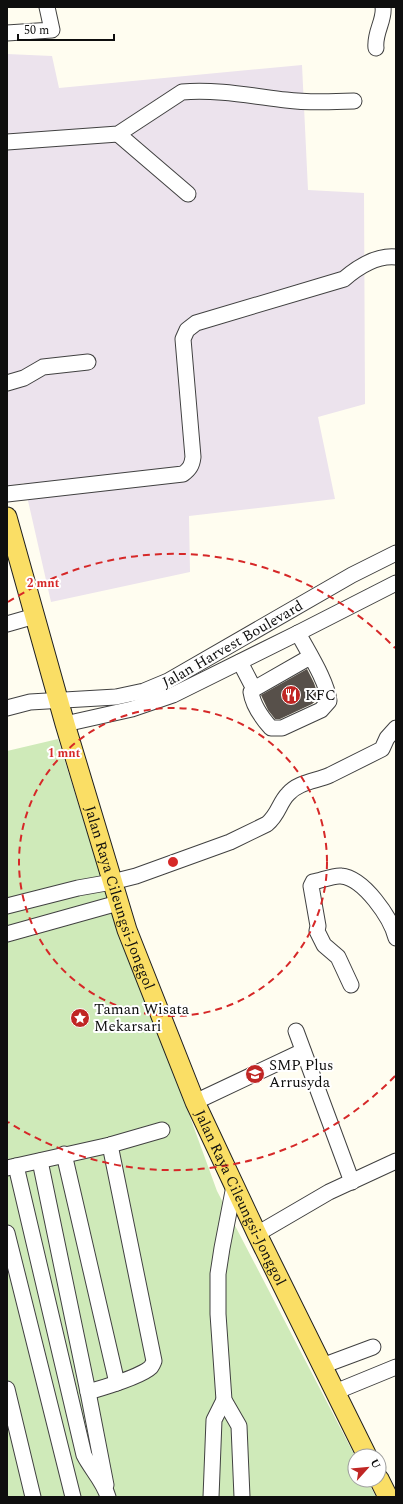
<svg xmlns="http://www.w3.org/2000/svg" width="403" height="1504" font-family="Spectral,serif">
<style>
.industrial{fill:#ece3ed}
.green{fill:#cfeab9}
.building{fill:#57504a}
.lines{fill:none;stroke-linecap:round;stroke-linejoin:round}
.minor-casing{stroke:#414141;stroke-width:17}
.major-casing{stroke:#1f1f1f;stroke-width:21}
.minor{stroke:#fff;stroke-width:15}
.major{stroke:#fade65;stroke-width:19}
.ring{fill:none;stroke:#d62828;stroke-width:2;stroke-dasharray:7 5}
.labels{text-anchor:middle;stroke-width:4;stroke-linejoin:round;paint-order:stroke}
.street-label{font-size:15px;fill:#0e0e0e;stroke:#fff}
.poi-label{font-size:15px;fill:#0e0e0e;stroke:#fff;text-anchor:start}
.centre{fill:#d62828;stroke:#fff;stroke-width:2}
.ring-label{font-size:12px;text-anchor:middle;font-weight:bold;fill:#d62828;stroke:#fff;stroke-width:4;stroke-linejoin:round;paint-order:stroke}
</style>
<rect width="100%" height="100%" fill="#fffdf0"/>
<path class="industrial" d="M7 54 52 56 59 88 302 65 308 190 364 193 365 404 318 417 335 499 189 516 190 572 51 602 24 483 7 487Z"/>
<path class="green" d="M58 739 91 845 217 1191 355 1456V1480H367L376 1497H7V751Z"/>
<path class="building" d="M307 669 314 683 319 698 312 704 280 719H275L268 710 261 695Z"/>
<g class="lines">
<g class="minor-casing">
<g id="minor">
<path d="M7 33 52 30 47 7"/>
<path d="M376 48C374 33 385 20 383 7"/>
<path d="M118 134 188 194"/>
<path d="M7 142 118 134 182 92C216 89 252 96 286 100 308 103 331 102 354 101"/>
<path d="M7 383 24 378 43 367 88 362"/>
<path d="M7 494 183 474C190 469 192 465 193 457L183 339 187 330 196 323 344 279C358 267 376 255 396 257"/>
<path d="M7 624 35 616"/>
<path d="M298 633C308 652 327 681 329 701L321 710 282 728H271C262 718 253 706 251 692L254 689 310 657"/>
<path d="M240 662 254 689"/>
<path id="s1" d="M7 708 30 702 116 697 144 691 168 681 352 575 396 553"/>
<path d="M65 724 132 709 173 695 298 633 396 583"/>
<path d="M7 906 78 888 112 882 136 876 230 842 267 824C279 814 279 803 288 794 298 782 317 781 330 775 346 767 362 759 378 751L382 749 387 738 396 728"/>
<path d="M7 934 118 903"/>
<path d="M351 985 338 957 324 945 317 931 318 926 311 886 313 882C320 881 334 875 341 876 364 878 391 918 396 938"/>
<path d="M296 1031 352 1182"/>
<path d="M195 1102 303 1051"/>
<path d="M64 1154 117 1383"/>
<path d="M40 1161 88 1392 106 1485"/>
<path d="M16 1166 84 1455C91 1469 104 1482 108 1497"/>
<path d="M7 1168 110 1145 162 1130"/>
<path d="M234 1186 222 1248 218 1274V1314L224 1400 239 1426 242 1497"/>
<path d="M7 1233 73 1497"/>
<path d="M257 1234 329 1192 396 1161"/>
<path d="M322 1366 373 1347"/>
<path d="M7 1389 33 1497"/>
<path d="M88 1392C102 1388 142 1376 151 1367 151 1367 154 1362 154 1361L110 1145"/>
<path d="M335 1392 396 1367"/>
<path d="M211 1497 214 1420 224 1400"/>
</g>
</g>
<g class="major-casing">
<g id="major">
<path id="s2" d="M7 517 65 724 127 930 195 1102 257 1234 367 1456"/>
<path d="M379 1479 388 1497"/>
</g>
</g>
<use href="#minor" class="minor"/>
<use href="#major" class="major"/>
</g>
<g class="ring">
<circle cx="173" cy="862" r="154"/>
<path d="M395 1076A308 308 0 0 1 8 1122M8 602A308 308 0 0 1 395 648"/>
</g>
<defs>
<g id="restaurant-disc" transform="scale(1)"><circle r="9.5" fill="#c02624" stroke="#fff"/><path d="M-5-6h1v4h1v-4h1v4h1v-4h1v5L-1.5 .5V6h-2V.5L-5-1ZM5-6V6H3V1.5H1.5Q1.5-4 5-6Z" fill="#fff"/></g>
<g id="sight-disc" transform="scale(1)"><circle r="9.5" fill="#c02624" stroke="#fff"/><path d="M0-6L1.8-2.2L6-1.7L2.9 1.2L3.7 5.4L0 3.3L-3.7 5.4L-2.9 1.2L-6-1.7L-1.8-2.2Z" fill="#fff"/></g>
<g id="school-disc" transform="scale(1)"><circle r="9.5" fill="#c02624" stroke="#fff"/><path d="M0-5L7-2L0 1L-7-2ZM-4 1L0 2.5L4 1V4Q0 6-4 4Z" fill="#fff"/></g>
</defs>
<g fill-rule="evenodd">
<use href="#restaurant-disc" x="291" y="695"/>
<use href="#sight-disc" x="80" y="1018"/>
<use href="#school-disc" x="255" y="1074"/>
</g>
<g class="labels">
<g class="street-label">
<text dy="5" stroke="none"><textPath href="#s1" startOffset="239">Jalan Harvest Boulevard</textPath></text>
<text dy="5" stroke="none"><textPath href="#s2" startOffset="397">Jalan Raya Cileungsi-Jonggol</textPath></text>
<text dy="5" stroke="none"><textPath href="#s2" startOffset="721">Jalan Raya Cileungsi-Jonggol</textPath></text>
</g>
<g class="poi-label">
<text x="305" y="700">KFC</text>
<text x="94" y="1014">Taman Wisata<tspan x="94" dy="17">Mekarsari</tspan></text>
<text x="269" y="1070">SMP Plus<tspan x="269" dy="17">Arrusyda</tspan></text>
</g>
</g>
<circle cx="173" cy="862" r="6" class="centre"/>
<g class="ring-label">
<text x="43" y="587">2 mnt</text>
<text x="64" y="757">1 mnt</text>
</g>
<rect width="403" height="1504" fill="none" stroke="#0e0e0e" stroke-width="16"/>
<g transform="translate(367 1468) rotate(63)"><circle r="19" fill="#ffffff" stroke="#9f9f9f"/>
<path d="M0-3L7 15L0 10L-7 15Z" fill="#c02624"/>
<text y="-6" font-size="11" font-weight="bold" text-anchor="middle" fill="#0e0e0e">U</text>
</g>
<path d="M18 34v6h96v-6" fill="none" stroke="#0e0e0e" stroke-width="2"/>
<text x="24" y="34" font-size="12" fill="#0e0e0e" stroke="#ffffff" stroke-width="3" paint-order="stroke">50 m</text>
</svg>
